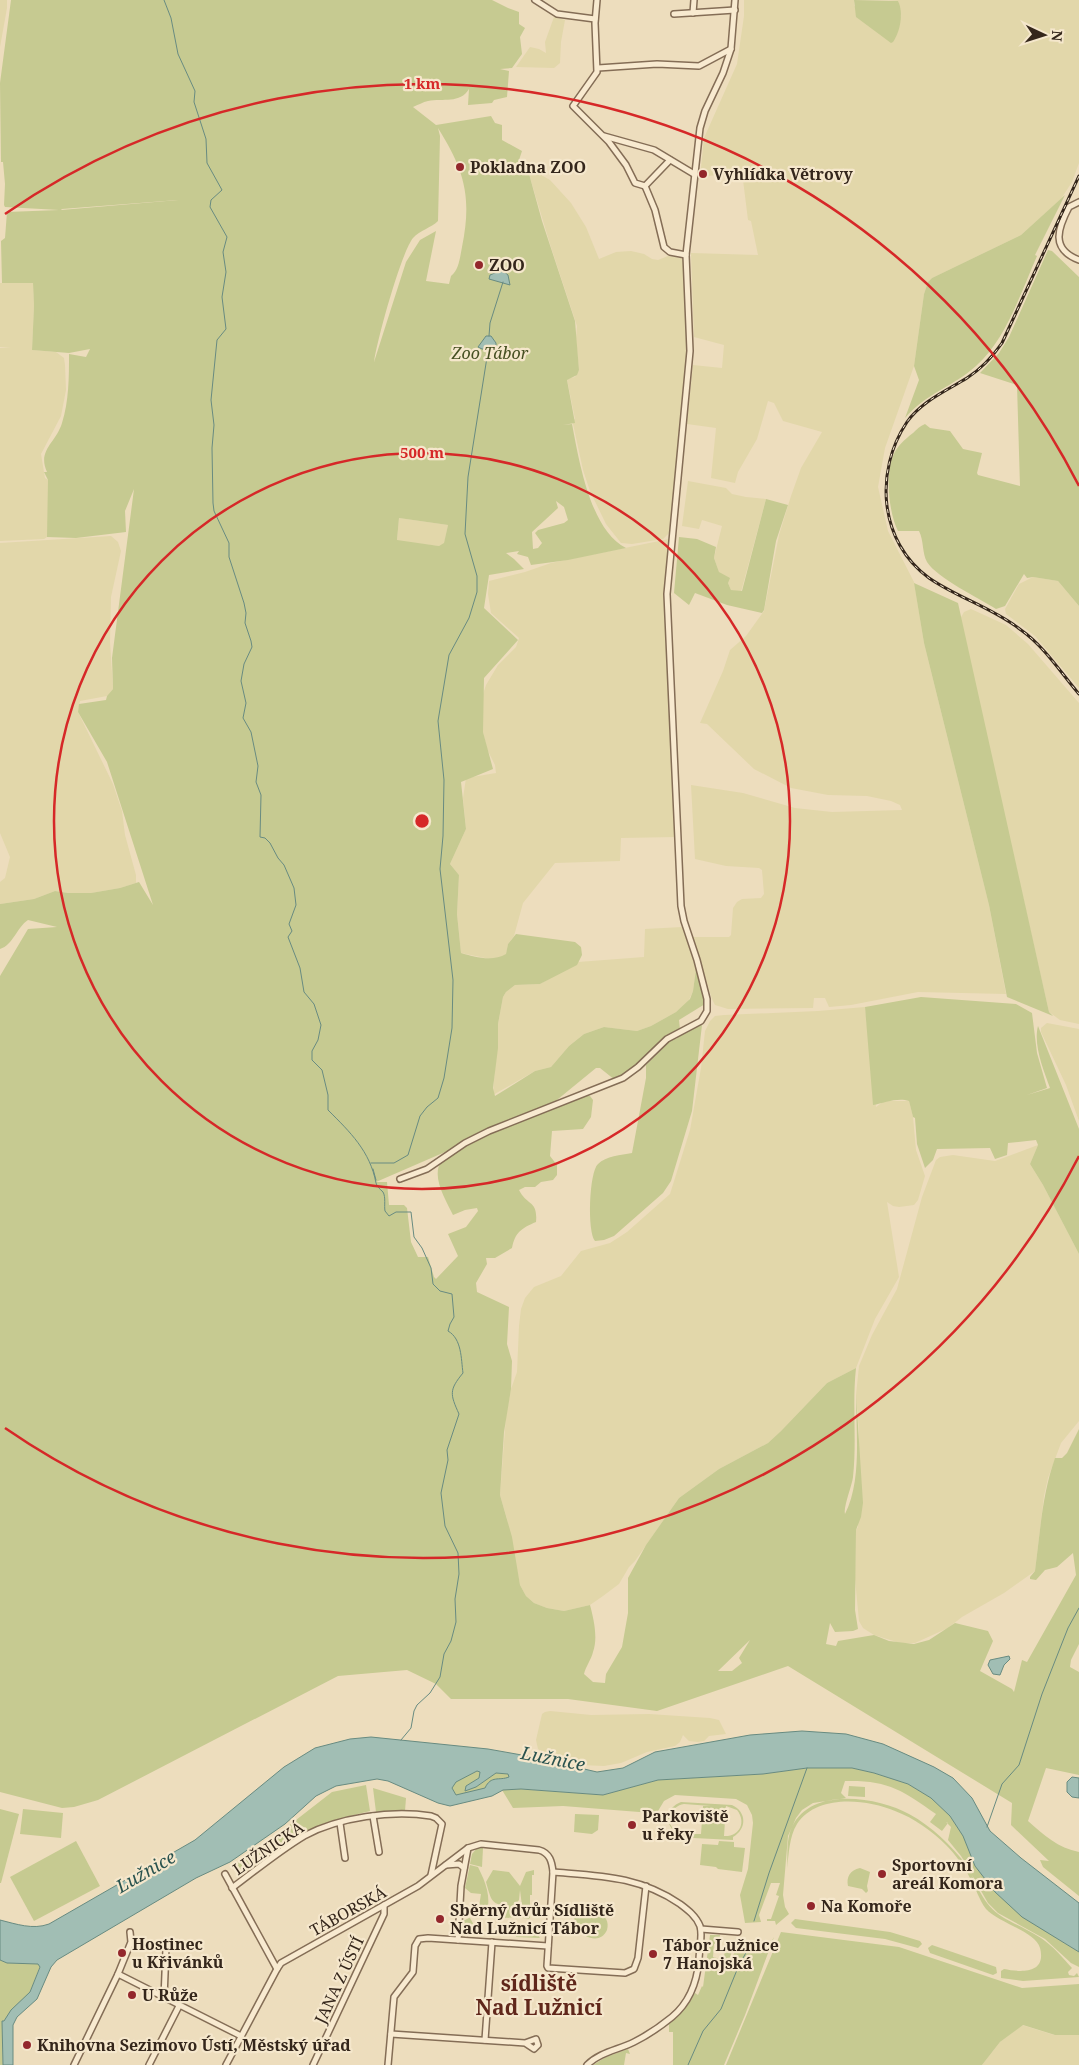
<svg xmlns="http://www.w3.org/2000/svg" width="1079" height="2065" font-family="'Noto Serif',serif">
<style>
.farmland{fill:#e2d7aa}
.green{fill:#c6ca91;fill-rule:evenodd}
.water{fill:#a1beb4;stroke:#688b81;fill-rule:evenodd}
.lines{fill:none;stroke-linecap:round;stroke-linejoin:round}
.stream{stroke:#688b81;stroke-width:1}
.minor-casing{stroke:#846d56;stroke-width:8}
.minor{stroke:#f8ead0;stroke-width:5}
.rail-casing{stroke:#34261b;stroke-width:3}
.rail{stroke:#f5e7cc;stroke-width:1;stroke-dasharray:4;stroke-linecap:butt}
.ring{fill:none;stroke:#d62828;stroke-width:2.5}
.poi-dot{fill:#93272c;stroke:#f5e7cc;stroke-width:2}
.labels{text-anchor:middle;stroke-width:4.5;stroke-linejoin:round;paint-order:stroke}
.poi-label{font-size:16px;font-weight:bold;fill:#34261b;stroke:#f5e7cc;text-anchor:start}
.park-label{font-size:16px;font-style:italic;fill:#465022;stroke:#f5e7cc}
.street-label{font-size:16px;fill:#34261b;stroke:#f5e7cc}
.water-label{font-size:18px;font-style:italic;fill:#2a534f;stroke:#f5e7cc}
.district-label{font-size:21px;font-weight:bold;fill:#60271b;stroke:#f5e7cc}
.centre{fill:#d62828;stroke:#f5e7cc;stroke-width:2.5}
.ring-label{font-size:15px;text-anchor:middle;font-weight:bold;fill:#d62828;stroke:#f5e7cc;stroke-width:4.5;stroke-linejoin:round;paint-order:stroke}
</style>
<rect width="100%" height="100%" fill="#edddbd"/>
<g class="farmland">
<path d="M0 0H7V8L0 47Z"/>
<path d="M744 0H854V6L899 21 901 16 898 1 889 0H1079V163L1072 182 1061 199 1021 235 932 278 928 282 924 294 914 366 885 448 878 487 888 531 914 582 924 643 989 905 1006 994 918 992 851 1005 829 1007 825 998H814L813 1008 728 1009 715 1005 712 999 693 937H729L731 935 733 908 737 902 742 899 761 898 764 894 762 870 759 868 726 866 695 859 691 785 743 793 795 808 832 812 902 810 900 805 891 801 867 796 828 795 791 788 754 769 707 724 700 723 723 671 730 650 746 636 764 611 779 535 791 496 801 468 822 432 783 421 774 403 768 401 757 439 738 472 735 483 711 478 716 428 687 424 693 365 722 368 724 345 694 337 691 253 758 255 751 221 748 220 742 172 700 177 704 138 737 64 744 16Z"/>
<path d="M554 17 565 20 561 42 560 63 554 68 516 67 530 47 539 49 546 53 545 42Z"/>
<path d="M529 168 550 180 571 203 586 227 599 259 616 252 631 251 644 254 652 259 658 260 668 256 681 258 684 261 688 351 671 522 669 533 663 539 632 544 621 543 606 524 590 491 583 470 573 424V420L575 419 567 379 575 377 579 370 576 338 577 326 550 244 528 171Z"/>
<path d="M0 283H33L34 306 32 350 56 352 64 358 65 365 66 390 61 416 41 454 45 478 48 480 49 509 47 537 44 539 0 541V348H11L0 347Z"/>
<path d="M688 481 726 488 732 494 746 497 766 499 741 592 731 590 728 583 719 572 714 558 722 526 702 520 699 529 682 526Z"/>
<path d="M399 518 448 525 444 544 439 546 397 541Z"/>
<path d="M111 536 118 542 121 551 111 597 110 642 113 689 107 696 80 701 78 712 113 784 122 811 125 835 136 875V883L120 888 91 893H68L55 891 34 899 0 904V882L5 878 10 857 0 833V543Z"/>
<path d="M669 539 665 588 676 837 621 838 620 861 555 863 523 903 514 936 508 944 506 955 498 958H485L461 953 457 914 459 875 450 864 466 829 463 798 466 778 496 773 495 765 487 749 483 732V694L486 685 498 665 516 647 519 638 491 613 488 594 489 581 525 572 551 563Z"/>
<path d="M1033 577 1058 581 1079 606V688L1035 636 1006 614 1005 609 1019 584Z"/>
<path d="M971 609 1006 625 1028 644 1079 703V1024L1060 1020 1049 1012 960 619 964 612Z"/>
<path d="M682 927 696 969 693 991 688 1002 676 1012 651 1026 637 1031 604 1027 584 1034 569 1046 551 1067 535 1071 493 1095 498 1024 503 997 506 992 515 985 540 984 578 962 644 957 645 929Z"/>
<path d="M865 1007 876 1107 884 1101H909L913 1117 916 1150 925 1176 918 1200 914 1205 899 1207 893 1206 887 1202 899 1277 875 1319 856 1368 827 1383 781 1431 768 1443 719 1469 679 1498 635 1561 629 1567 619 1584 603 1596 590 1605 564 1611 547 1608 534 1603 526 1596 520 1585 507 1519 500 1495 506 1416 511 1389 517 1372 519 1326 521 1309 525 1298 534 1287 561 1276 581 1251 610 1243 627 1232 670 1194 690 1130 701 1068 705 1031 710 1021 715 1016 724 1015 818 1011Z"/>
<path d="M1047 1023 1079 1029V1121L1066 1085 1041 1032V1028Z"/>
<path d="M1038 1145 1030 1164 1043 1185 1079 1254V1421L1061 1443 1048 1478 1044 1496 1035 1571 1004 1593 962 1617 948 1628 915 1643H900L874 1635 863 1628 859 1621 855 1579 856 1530 858 1527 859 1431 856 1395 859 1366 872 1335 897 1289 922 1197 936 1160 940 1157 953 1155 995 1161Z"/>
<path d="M550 1711 591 1715 649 1714 710 1718 719 1720 726 1734 709 1736 704 1741 698 1742 689 1741 683 1735 680 1742 675 1746 647 1752 621 1763 604 1766 581 1765 550 1756 538 1749 536 1740 542 1714 545 1712Z"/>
<path d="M1022 2025 1054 2035H1079V2065H982L1000 2042Z"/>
</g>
<g class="green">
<path d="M11 0H492L508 8 519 12V24L525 28 520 37 522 54 512 68 500 69 509 71 507 97 494 100 492 103 468 105 469 89C460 104 443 98 428 101 423 102 418 105 413 107L436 125 491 116 495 123 502 125V140L522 151 519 160 526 163 542 221 575 321 579 370 577 375 567 380 575 423 563 425 572 424C579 460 590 530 626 548L568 560 531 565 528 557 517 554 519 551 506 553 514 559 524 569 489 575 484 608 518 640 484 678 483 732 493 769 461 782 466 829 450 864 459 875 457 914 461 953C474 957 493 962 506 954L508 944 516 934 575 942 581 947 582 955 577 965 540 984 515 985 506 992 503 997 498 1024V1048L493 1088 495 1096 535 1071 551 1067 569 1046 584 1034 604 1027 637 1031 651 1026 676 1012 690 999 693 991 696 969 700 977 705 1004 679 1020 680 1030 638 1066 615 1080 600 1068H596L552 1104 494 1131 586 1096H590L593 1100 591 1117 583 1129 552 1131 550 1156 557 1165V1175L553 1180 541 1182 535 1187H525L519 1190C527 1206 538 1200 536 1222 522 1228 515 1232 512 1248L495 1258H486L487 1264 476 1283 477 1292 509 1307 507 1344 512 1361 511 1389 504 1432 500 1495 512 1537 520 1585 526 1596 534 1603 547 1608 564 1611 590 1605C594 1620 598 1638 593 1652 591 1660 586 1666 584 1674L593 1682 605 1683 606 1674 622 1647 628 1613V1578L646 1545 679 1498 719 1469 768 1443 781 1431 827 1383 856 1368C852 1404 857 1440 853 1477 852 1486 843 1507 845 1514 862 1481 856 1432 856 1395L863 1503 861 1517 856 1530 855 1610 858 1629 853 1631 835 1632 830 1623 826 1644 836 1646 838 1641 874 1635 889 1641 914 1644 929 1640 955 1623 988 1631 993 1641 980 1671 1012 1689 1014 1692 1022 1660 1027 1662 1076 1575 1073 1553 1057 1567 1045 1570 1036 1580 1030 1579V1577L1035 1571C1040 1533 1042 1495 1055 1458H1062L1067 1453 1079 1429V1644L1071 1660 1070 1667 1079 1672V1775L1046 1768 1028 1821C1044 1835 1058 1848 1079 1852V1896L1043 1867 1040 1860 1049 1861 1011 1825 1012 1803 788 1666 657 1711 568 1699H451L436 1684 407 1670 338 1676 98 1800 74 1807 62 1808 0 1792V976L28 929 57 927 28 920C17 927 13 945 0 949V904L34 899 55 891 68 893H91L120 888 139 882 153 905 107 762 78 712 79 704 106 700 107 696 113 689 112 658 134 489 125 511 126 532 76 538 47 537 48 480 44 472H47C37 450 56 443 62 423 69 401 69 377 69 354L86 357 90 349 69 353 32 350 34 306 33 283H2L1 241 5 238 7 212 59 210 5 207 4 205 5 184 3 162H1L0 83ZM438 128C465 171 472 198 462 247 460 257 459 270 451 276L449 284 426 281 436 231 420 240 406 262 374 362C377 340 401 253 413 238 420 230 431 228 438 221L440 136ZM178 200 61 210 62 209ZM556 501 564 507 568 520 564 523 538 530 535 533 542 543 538 548 533 549 532 532 558 508ZM399 518 448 525 444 543 439 546 397 540ZM475 1139 442 1160C430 1176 446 1200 453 1215L465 1210 477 1208 478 1211 466 1227 448 1234 458 1256 436 1279 434 1277 428 1257H418L411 1242 407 1208 404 1205H389L387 1182H376ZM750 1640 739 1658 742 1663 732 1671H718Z"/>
<path d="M854 0 898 1C904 13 900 32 893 42L891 43 856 17Z"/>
<path d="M1065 195 1035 255 1037 256C1021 292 1006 340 976 366 954 386 925 394 905 418L919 380 914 366 924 294 928 282 932 278 1021 235Z"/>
<path d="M1048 250 1052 251 1079 277V606L1058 581 1033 577 1027 578 1024 574 1005 606 996 609C979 598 937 578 927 562 922 553 924 541 919 531H898C889 514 885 475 893 456 897 446 904 440 913 433 917 429 920 426 925 424L930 428 950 431 963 449 982 453 977 473 978 475 1020 486 1017 385 980 373 999 353 1009 337Z"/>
<path d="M766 499 788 505 776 541 764 610 762 613 727 605 695 593 689 605 674 593 679 537 697 539 716 547 714 558 719 572 730 578 728 583 731 590 742 591Z"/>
<path d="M914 583 958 603 1049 1012 1053 1016 1007 997 989 905 924 643Z"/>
<path d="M921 997 1016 1004 1032 1013 1037 1053 1047 1088 1027 1095 1050 1088C1044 1071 1033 1045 1038 1026L1079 1129V1254L1043 1185 1030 1164 1038 1145 1036 1140 1008 1143 1007 1155 995 1159 990 1148 937 1149 933 1160 925 1168 917 1144 915 1118 913 1117 909 1101C898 1097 884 1103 873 1105L865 1007Z"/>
<path d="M702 1025 692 1111 671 1181 663 1193 614 1236 604 1240 595 1241C587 1232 589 1172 598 1164 606 1156 621 1155 632 1153L646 1078V1065L673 1038 676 1039 683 1033Z"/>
<path d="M807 1768H852L874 1773 908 1784 931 1798 950 1816 963 1836 975 1866 1056 1938 1079 1952V1967L1071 1963 1045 1939 998 1913 988 1903 972 1875C991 1921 1004 1915 1041 1938 1053 1946 1063 1958 1072 1968L1068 1972 1069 1975 1074 1976 1077 1973 1079 1977 1023 1981 1001 1978V1971L1004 1969C1019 1972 1047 1975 1040 1948 1036 1932 999 1923 986 1909 979 1900 976 1888 970 1878 964 1866 955 1854 946 1845 932 1831 914 1818 895 1811 866 1799 817 1794 797 1824 789 1837 789 1854 787 1868 788 1855 786 1839 792 1827 811 1786 878 1797 909 1814 933 1827 950 1845 966 1864L961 1856 948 1840 951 1827 946 1822 948 1823 942 1831 930 1822 936 1814C902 1790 888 1780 845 1781L841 1793 846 1798 813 1803 802 1810 796 1818 788 1836 783 1895 785 1907 789 1914 776 1925 775 1921H767V1919H771L779 1896 776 1895 780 1883H771L759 1915 761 1922 745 1923 740 1895 748 1869 753 1823 752 1815 747 1805 736 1799 675 1795 664 1801 655 1816H652V1813L563 1806 513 1808 502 1790 520 1789 603 1795 658 1780 763 1774Z"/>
<path d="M477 1771 480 1772 479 1778 466 1786 465 1791 476 1787 496 1773 508 1774 509 1777 478 1791 456 1795 452 1788 456 1782Z"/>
<path d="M366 1785 370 1811 338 1819 312 1829 241 1875 233 1865 287 1827 332 1792Z"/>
<path d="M849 1786 865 1787V1797L848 1796Z"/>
<path d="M373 1788 406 1798 405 1811 376 1812Z"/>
<path d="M681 1802 732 1805C747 1812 747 1829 733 1837V1840L674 1837 675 1832C664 1822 666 1808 681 1802ZM684 1804 711 1806H703L701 1834C694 1834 683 1835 676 1831 663 1822 671 1806 684 1804ZM726 1806 737 1810C747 1823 739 1837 724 1836Z"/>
<path d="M0 1809 19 1814 1 1883H0Z"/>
<path d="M23 1809 63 1813 61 1838 20 1834Z"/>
<path d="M575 1814 599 1815 598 1830 592 1834 574 1832Z"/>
<path d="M76 1841 100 1886 34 1921 10 1877Z"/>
<path d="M719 1841 734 1842V1847L745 1848 742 1872 718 1869 716 1867 700 1865 702 1844 718 1845Z"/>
<path d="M477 1848H483L482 1867 470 1864 472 1854Z"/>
<path d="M470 1865 478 1867C486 1883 491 1896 487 1914L478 1913 481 1894 471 1893 465 1888Z"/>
<path d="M860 1868 870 1872 867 1886 868 1891 866 1893 862 1889 848 1886C846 1877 850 1870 860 1868Z"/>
<path d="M493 1870 509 1872 520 1886 526 1872 534 1870V1875H532V1895H530V1919L522 1906 520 1890 519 1900 514 1906C491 1905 492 1903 486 1882Z"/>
<path d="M493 1906C506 1906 526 1904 529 1919L517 1917 503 1918V1916H486Z"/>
<path d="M581 1911C590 1911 601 1910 606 1919 608 1922 608 1926 607 1930 598 1951 565 1928 577 1912Z"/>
<path d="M469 1918H470L479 1934 462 1931 463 1921Z"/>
<path d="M795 1919 890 1932 920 1941 922 1944 918 1948 885 1939 796 1928 791 1923Z"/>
<path d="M531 1927 540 1938 516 1937V1933Z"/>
<path d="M781 1932 899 1947 1022 1988 1079 1984V2035H1055L1023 2025 1000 2042 982 2065H726Z"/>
<path d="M710 1935H720L719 1943 714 1944 713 1957 724 1960 725 1942 735 1943 727 1965 736 1950 758 1949 769 1946 774 1937 745 2015 724 2065H673V2032H669V2024L687 2006 695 1993 698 1995 702 1986 703 1987Z"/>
<path d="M932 1945 996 1967 997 1973 993 1975 930 1953 928 1948Z"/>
<path d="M0 1960 7 1963 38 1964 40 1966 30 1992 4 2022 2 2021 3 2065H0Z"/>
<path d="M628 2049 630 2054 626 2053 624 2065H593L606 2057Z"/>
</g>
<g class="water">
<path d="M502 270 508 275 510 285 489 279 490 275Z"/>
<path d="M486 336H491L496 343V350L482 349 478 347Z"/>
<path d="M1009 1656 1010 1659 1004 1665 1000 1675 993 1674 988 1665 990 1660Z"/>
<path d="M802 1731 846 1734 883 1744 934 1767 953 1778 972 1798 990 1831 1021 1858 1079 1903V1952L1022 1917 995 1892 975 1866 963 1836 950 1816 931 1798 908 1784 874 1773 852 1768H807L763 1774 658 1780 603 1795 521 1789 503 1790 492 1796 450 1806 438 1803 388 1781 377 1779 336 1786 316 1796 285 1824 230 1862 196 1878 57 1960 51 1967 37 1999 17 2017 13 2025V2065H3L2 2021H4L11 2010 30 1992 40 1967 38 1964 7 1963 0 1960V1920C16 1924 33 1930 49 1924L195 1840 284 1767 315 1748 350 1739 371 1737 488 1749 533 1757 597 1772 623 1768 655 1752 750 1735ZM477 1771 480 1772 479 1778 466 1786 465 1791 476 1787 496 1773 508 1774 509 1777C499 1781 491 1775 485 1788L456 1795 452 1788 456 1782Z"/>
<path d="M1072 1777 1079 1778V1798L1072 1797 1067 1792V1782Z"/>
</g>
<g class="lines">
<g class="stream">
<path d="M164 0 171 18 178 54 195 91 194 102 206 139 207 163 222 190 211 200 210 207 227 237 223 252 226 272 222 297 226 329 217 340 211 400 214 425 212 448 213 503 214 511 229 543V557L244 603 246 613 245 623 251 641 252 647 244 664 241 681 246 703 243 718 251 732 258 766 256 782 261 795 260 837 265 838 270 843 278 858 284 865 294 888 296 905 289 924 292 931 288 937 300 968 304 992 314 1004 321 1025 318 1040 312 1051V1060L322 1070 328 1095V1110C350 1132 370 1151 376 1183 377 1187 380 1189 383 1192 386 1197 384 1206 385 1211L389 1216 396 1212H411L414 1237 422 1248 431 1268 433 1284 440 1291 452 1294 454 1317 450 1324 448 1331C462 1339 461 1359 463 1373 449 1390 450 1394 459 1414L447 1450 448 1460 441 1493 445 1526 458 1553 459 1574 455 1599 456 1622 451 1641 444 1654 440 1677 430 1693 417 1705 414 1711 411 1728 401 1740"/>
<path d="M489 336 490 323 503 282"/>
<path d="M371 1163H394L408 1155 420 1116 427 1107 438 1098 444 1078 452 1028 453 980 440 869 443 836 444 780 438 721 449 655 469 618 477 592V576L465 534 468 477 488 351"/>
<path d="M373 1169 376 1180"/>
<path d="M987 1827 1002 1784 1019 1765 1042 1694 1068 1628 1079 1608"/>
<path d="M754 1921 769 1873 807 1768"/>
<path d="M688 2065 703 2031 721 2009 739 1965 747 1951"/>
</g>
<g class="minor-casing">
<g id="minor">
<path d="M535 0 557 14 595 19"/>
<path d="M597 0 595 23 597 72 573 106 609 142 626 165 635 183 645 186"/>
<path d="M693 13 694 0"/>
<path d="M674 14 735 10"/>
<path d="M598 68 657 64 699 66 731 49"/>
<path d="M604 136 654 150 694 174"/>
<path d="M645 186 655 210 664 247 670 252 686 255"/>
<path d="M645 186 670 160"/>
<path d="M1079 202 1069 207C1058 228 1050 249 1079 260"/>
<path d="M400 1179 427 1169 465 1143 489 1131 623 1078 638 1067 667 1039 701 1021 707 1011V999L697 960 684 921 681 906 667 594 690 351 686 255 700 128 705 111 723 73 731 49 735 0"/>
<path d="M373 1816 379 1852"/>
<path d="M340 1823 345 1858"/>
<path d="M446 1865 459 1864 464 1868"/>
<path d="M553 1872C600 1876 639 1876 680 1904 688 1910 696 1916 700 1926 703 1936 699 1950 699 1960 697 1982 690 2002 672 2017 661 2026 648 2035 634 2042 618 2050 600 2052 587 2065"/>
<path d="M225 1874 277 1969"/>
<path d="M232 1888C256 1870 279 1851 304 1836 339 1817 392 1810 431 1816L436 1818 442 1824 431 1875"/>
<path d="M701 1929 738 1932"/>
<path d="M458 1940 461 1886 468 1848"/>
<path d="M118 1974 241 2036"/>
<path d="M164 1998 166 1949 176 1944"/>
<path d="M391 2034 525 2043 534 2049 538 2045 536 2039 525 2043"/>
<path d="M485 2040 492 1942"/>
<path d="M74 2065 118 1974 131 1942 130 1932"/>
<path d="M149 2065 179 2006"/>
<path d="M226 2065 277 1969 281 1963 418 1886 468 1848 481 1844 539 1850C550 1853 552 1862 553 1872L547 1966 548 1968 625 1973 634 1969 638 1958 646 1886"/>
<path d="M313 2065 384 1914V1905"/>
<path d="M388 2065 394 1997 413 1972 415 1946 419 1939 428 1938 548 1946"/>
</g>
</g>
<use href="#minor" class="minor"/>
<g class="rail-casing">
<path id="rail" d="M1079 176 1002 343C993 356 981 369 967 378 946 391 922 401 907 422 874 471 879 542 929 578 958 598 993 608 1021 630 1044 646 1061 673 1079 694"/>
</g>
<use href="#rail" class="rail"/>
</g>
<g class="ring">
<circle cx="422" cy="821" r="368"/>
<path d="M1079 1156A737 737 0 0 1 5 1428M5 214A737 737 0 0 1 1079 486"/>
</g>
<g class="poi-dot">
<circle cx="460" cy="167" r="5"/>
<circle cx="703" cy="174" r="5"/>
<circle cx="479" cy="265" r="5"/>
<circle cx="632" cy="1825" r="5"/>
<circle cx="882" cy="1874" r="5"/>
<circle cx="811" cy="1906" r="5"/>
<circle cx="440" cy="1919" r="5"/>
<circle cx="122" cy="1953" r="5"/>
<circle cx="653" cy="1954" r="5"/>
<circle cx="132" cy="1995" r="5"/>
<circle cx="27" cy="2045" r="5"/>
</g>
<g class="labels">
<g class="poi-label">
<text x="470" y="173">Pokladna ZOO</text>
<text x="713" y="180">Vyhlídka Větrovy</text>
<text x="489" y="271">ZOO</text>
<text x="642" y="1822">Parkoviště<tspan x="642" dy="18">u řeky</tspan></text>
<text x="892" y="1871">Sportovní<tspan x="892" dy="18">areál Komora</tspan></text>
<text x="821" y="1912">Na Komoře</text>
<text x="450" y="1916">Sběrný dvůr Sídliště<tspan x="450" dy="18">Nad Lužnicí Tábor</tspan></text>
<text x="132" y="1950">Hostinec<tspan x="132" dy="18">u Křivánků</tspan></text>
<text x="663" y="1951">Tábor Lužnice<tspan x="663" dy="18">7 Hanojská</tspan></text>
<text x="142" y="2001">U Růže</text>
<text x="37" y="2051">Knihovna Sezimovo Ústí, Městský úřad</text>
</g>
<g class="park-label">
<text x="490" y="359">Zoo Tábor</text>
</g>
<g class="street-label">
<text transform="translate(268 1848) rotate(-34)" y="6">LUŽNICKÁ</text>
<text transform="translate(348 1911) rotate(-29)" y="6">TÁBORSKÁ</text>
<text transform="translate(339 1980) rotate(-65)" y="6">JANA Z ÚSTÍ</text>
</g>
<g class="water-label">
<text transform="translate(553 1759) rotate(11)" y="6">Lužnice</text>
<text transform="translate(146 1872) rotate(-30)" y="6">Lužnice</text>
</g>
<g class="district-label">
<text x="539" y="1991">sídliště<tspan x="539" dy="24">Nad Lužnicí</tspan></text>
</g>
</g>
<circle cx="422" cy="821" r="8" class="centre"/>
<g class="ring-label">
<text x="422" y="89">1 km</text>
<text x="422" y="458">500 m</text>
</g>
<g transform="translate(1044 35) rotate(94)" stroke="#f5e7cc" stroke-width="4" paint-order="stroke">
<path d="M0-4L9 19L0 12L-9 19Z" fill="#34261b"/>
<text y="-8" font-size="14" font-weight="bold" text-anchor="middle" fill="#34261b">N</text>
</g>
</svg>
